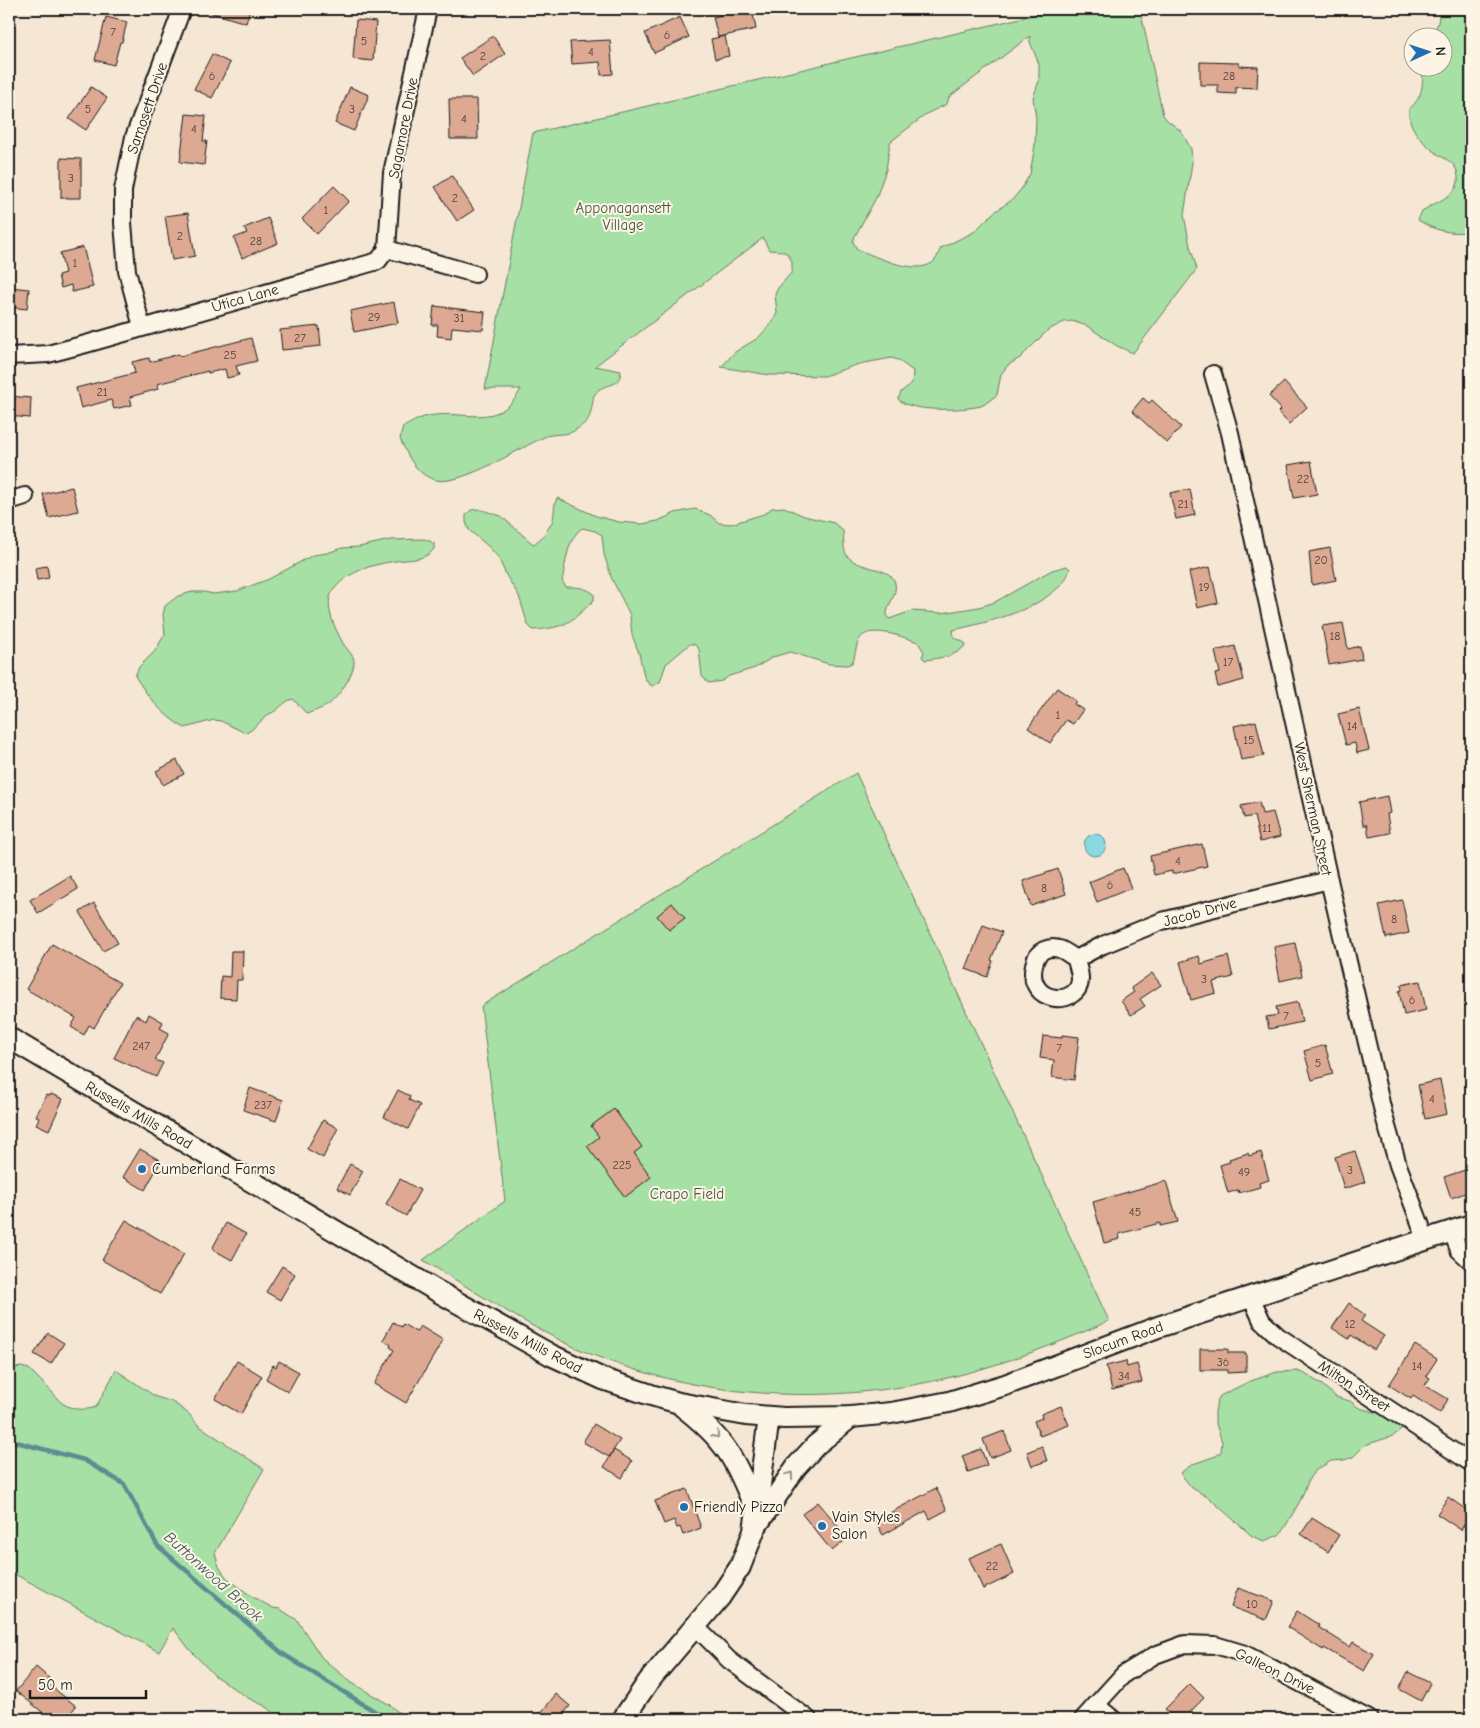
<svg xmlns="http://www.w3.org/2000/svg" width="1480" height="1728" font-family="'Comic Neue',sans-serif">
<style>
.green{fill:#a7e0a4;stroke:#627e60;fill-rule:evenodd}
.water{fill:#88d9e0;stroke:#5d8d92}
.lines{fill:none;stroke-linecap:round;stroke-linejoin:round}
.stream{stroke:#5d8d92;stroke-width:4.5}
.building{fill:#dda992;stroke:#1c1c1c}
.minor-casing{stroke:#1c1c1c;stroke-width:20}
.major-casing{stroke:#1c1c1c;stroke-width:24}
.minor{stroke:#fcf5e5;stroke-width:16}
.major{stroke:#fcf5e5;stroke-width:20}
.oneway{stroke:#97938b}
.poi-dot{fill:#1f6fb2;stroke:#fcf5e5;stroke-width:2}
.labels{text-anchor:middle;stroke-width:4;stroke-linejoin:round;paint-order:stroke}
.number-label{font-size:12px;fill:#4c3f3a}
.street-label{font-size:15px;fill:#1c1c1c;stroke:#fcf5e5}
.park-label{font-size:15px;fill:#465745;stroke:#fcf5e5}
.poi-label{font-size:15px;fill:#1c1c1c;stroke:#fcf5e5;text-anchor:start}
.water-label{font-size:16px;font-style:italic;fill:#3c5557;stroke:#fcf5e5}
</style>
<rect width="100%" height="100%" fill="#f6e6d4"/>
<filter id="ink" filterUnits="userSpaceOnUse"><feTurbulence type="fractalNoise" baseFrequency=".02" numOctaves="2"/><feDisplacementMap in="SourceGraphic" scale="10" xChannelSelector="R" yChannelSelector="G"/><feConvolveMatrix kernelMatrix="1 2 1 2 8 2 1 2 1" color-interpolation-filters="sRGB"/></filter>
<g filter="url(#ink)">
<g class="green">
<path d="M1059 9H1065L1062 12 1069 9H1140L1163 115 1168 121 1181 131 1191 149 1192 163 1184 215 1190 246 1197 269 1133 353 1117 346 1087 326 1072 321 1064 322 1048 330 1020 358 1008 365 1001 374 997 395C992 398 986 404 981 406 964 410 910 413 898 399L901 392 912 383 913 371 898 360 892 358 859 364 824 376 769 375 721 367 735 352 758 338 772 323 777 313 775 294 778 288 792 272V262L788 254 782 251 769 250 763 238 595 366 621 371C619 391 603 381 595 394 594 394 593 400 593 401 590 416 591 420 577 429 567 437 555 432 544 437 520 448 461 486 436 480 416 475 408 456 400 439L403 427C410 424 417 419 424 417 462 407 498 433 521 389H485L533 133ZM1030 36V42L1039 64V81L1033 98 1036 118 1035 145 1030 174 1022 188 1013 199 992 214 974 232 941 248C939 251 938 256 936 259 922 279 874 256 857 249L853 242 855 236 876 198 886 170 890 142 928 113 947 104 949 97Z"/>
<path d="M1440 9H1471V232C1450 234 1435 231 1418 220 1419 218 1420 215 1421 213 1432 201 1460 198 1458 177 1457 162 1446 160 1436 153 1422 142 1407 127 1409 109 1424 96 1422 86 1423 68H1442V38L1432 37 1438 23Z"/>
<path d="M557 498 596 516 619 522 642 524 658 521 675 513 695 509 710 515 719 523 731 524 764 514 772 508 784 507 804 516 834 523 843 531C844 538 843 548 846 554 856 571 891 565 895 583 898 595 886 605 887 616L889 619 912 611 942 613 979 607 995 602 1052 570 1067 566 1070 569C1068 574 1066 579 1063 583 1037 611 989 622 953 630L954 638 960 640 966 644C958 657 938 658 925 660L922 657 924 652 918 642C905 638 868 623 859 640 855 647 856 656 852 663L847 665 829 664 790 652 773 657 755 668 729 676 722 681 708 683 702 676 699 649 694 644H690L666 664 660 682 652 686 648 683 644 676 639 653 632 635 630 615 611 577 604 554 602 535 595 531 582 528C567 539 566 563 562 581L566 587C576 587 586 587 594 594V600C571 622 566 628 533 630L528 625 519 596 507 577 498 557 489 547 469 530 466 522V515L471 510 479 509 501 516 533 544C540 541 548 530 552 522 555 515 553 506 557 498Z"/>
<path d="M424 539 434 543V549C424 561 410 559 396 561 374 564 349 571 335 588 321 604 336 630 344 645 347 649 351 653 353 657 359 668 338 698 328 705 322 709 313 711 307 714L293 699C283 701 279 711 269 714L250 731 243 732 221 721 214 720 185 728C164 717 147 696 135 676L139 667 155 651 165 634 163 615 165 606 178 596 192 592H204L214 594 237 591 269 579 313 555 327 553 342 548 359 547 390 540Z"/>
<path d="M856 773 1109 1321C1066 1340 1023 1357 978 1370 845 1408 701 1403 574 1347 522 1323 473 1290 423 1260L505 1201 481 1006Z"/>
<path d="M21 1367 29 1369 54 1394C63 1409 81 1412 96 1407L116 1370 156 1397 173 1402 189 1414 198 1425 264 1469 215 1553 219 1567 226 1577 251 1596 273 1608 280 1609 297 1620 322 1658 352 1683 390 1705 406 1719H281L263 1705 248 1698 215 1676 190 1650 173 1628 159 1652 9 1571V1369Z"/>
<path d="M1297 1371 1305 1374 1321 1384 1336 1397 1350 1401 1359 1408 1394 1417 1404 1428 1393 1436 1365 1445 1353 1457 1344 1460 1331 1461 1316 1470 1310 1477 1300 1501 1285 1527 1279 1535 1264 1541 1252 1536 1209 1498 1192 1488 1180 1473 1193 1464 1216 1456 1221 1452 1222 1442 1215 1421V1412L1217 1401 1220 1396 1248 1382 1277 1372Z"/>
</g>
<circle class="water" cx="1095" cy="845" r="11"/>
<g class="lines">
<path class="stream" d="M9 1440 84 1460 124 1484 157 1545 283 1654 387 1719"/>
</g>
<g class="building">
<path d="M210 9H250L246 23 209 12Z"/>
<path d="M752 9 756 29 718 37 713 17Z"/>
<path d="M106 17 127 22 122 42H120L114 65 95 60Z"/>
<path d="M680 17 689 37 654 53 645 33Z"/>
<path d="M356 20 376 22 373 61 353 59Z"/>
<path d="M493 36 505 54 473 76 460 58Z"/>
<path d="M725 36 729 56 715 59 711 39Z"/>
<path d="M610 40 613 74 601 75 600 62 572 64 570 42Z"/>
<path d="M212 54 230 63 212 98 194 89Z"/>
<path d="M1200 62 1239 63V66L1258 67 1257 88 1236 87V94L1218 93V85H1200Z"/>
<path d="M91 87 107 98 86 130 69 119Z"/>
<path d="M350 87 369 95 354 131 335 123Z"/>
<path d="M449 99H477L478 139H450Z"/>
<path d="M186 114 206 116 203 141H207L204 165 180 162Z"/>
<path d="M61 158 81 159V198H61Z"/>
<path d="M452 176 474 210 457 221 435 187Z"/>
<path d="M334 186 349 201 317 234 302 219Z"/>
<path d="M188 213 195 256 172 260 165 216Z"/>
<path d="M268 218 278 243 242 258 234 238 247 233 244 228Z"/>
<path d="M83 247 93 287 72 292 71 285 61 288 58 275 65 273 60 253Z"/>
<path d="M9 287 29 289 27 309 9 307Z"/>
<path d="M394 302 398 323 354 332 350 311Z"/>
<path d="M434 306 485 312 483 330 452 327 451 338 437 336 438 325H432Z"/>
<path d="M319 326 321 346 282 350 280 330Z"/>
<path d="M251 338 257 361 236 366 239 375 227 378 225 369 208 373V371L157 384 158 389 130 397 132 405 114 409 111 400 81 408 76 388 135 373 132 362 149 358 150 362 179 354 180 356Z"/>
<path d="M1284 382 1307 407 1289 424 1278 412 1281 409 1269 396Z"/>
<path d="M9 396 31 398 30 418 9 416Z"/>
<path d="M1143 398 1149 403 1152 400 1181 427 1167 443 1132 411Z"/>
<path d="M1311 461 1317 494 1294 498 1288 465Z"/>
<path d="M72 487 78 511 49 518 43 494Z"/>
<path d="M1190 489 1195 515 1176 519 1170 493Z"/>
<path d="M1330 548 1336 580 1312 585 1309 552Z"/>
<path d="M47 566 49 578 37 580 35 568Z"/>
<path d="M1210 567 1218 603 1197 608 1189 572Z"/>
<path d="M1343 623 1348 649 1360 646 1362 659 1329 665 1322 626Z"/>
<path d="M1235 646 1244 680 1218 687 1215 674 1220 673 1215 651Z"/>
<path d="M1057 688 1076 701 1074 704 1083 710 1073 724 1066 720 1050 743 1028 728Z"/>
<path d="M1359 709 1369 750 1357 753 1355 743 1346 745 1338 714Z"/>
<path d="M1256 721 1264 756 1241 760 1234 726Z"/>
<path d="M177 760 184 774 163 785 156 771Z"/>
<path d="M1387 796 1390 813 1387 814 1390 833 1369 837 1367 825H1363L1359 802Z"/>
<path d="M1259 802 1262 814 1273 812 1280 837 1260 842 1254 816 1244 818 1241 806Z"/>
<path d="M1202 844 1207 866 1172 874V871L1154 875 1150 856Z"/>
<path d="M1123 868 1131 888 1097 902 1089 882Z"/>
<path d="M1058 869 1066 894 1031 906 1023 881Z"/>
<path d="M70 876 78 889 38 913 30 900Z"/>
<path d="M1402 900 1409 933 1386 938 1379 905Z"/>
<path d="M94 903 118 943 103 951 80 912Z"/>
<path d="M672 903 685 918 669 930 657 916Z"/>
<path d="M983 925 1002 932 991 960 993 961 987 977 966 969Z"/>
<path d="M1295 943 1302 976 1280 981 1274 947Z"/>
<path d="M52 944 120 983 94 1028 89 1025 84 1035 71 1027 76 1018 26 989Z"/>
<path d="M231 951H243L242 980H237L236 999 220 998 221 976 230 977Z"/>
<path d="M1199 956 1201 964 1228 956 1233 977 1213 982 1216 993 1191 1000 1180 962Z"/>
<path d="M1152 973 1161 985 1140 999 1145 1006 1131 1015 1121 1001 1134 992 1131 988Z"/>
<path d="M1420 981 1426 1010 1404 1015 1399 991 1402 990 1401 985Z"/>
<path d="M1298 1002 1302 1022 1269 1029 1266 1017 1278 1015 1276 1007Z"/>
<path d="M149 1014 163 1022 160 1028 169 1033 155 1060 163 1063 156 1077 114 1058 136 1015 146 1021Z"/>
<path d="M1062 1035 1079 1037 1074 1080 1052 1077 1054 1060 1040 1058 1043 1036 1062 1038Z"/>
<path d="M1325 1045 1333 1074 1312 1080 1304 1051Z"/>
<path d="M1440 1080 1447 1114 1425 1119 1418 1085Z"/>
<path d="M250 1088 283 1100 276 1121 243 1110Z"/>
<path d="M398 1090 410 1096 409 1100 420 1105 408 1129 384 1117Z"/>
<path d="M51 1094 63 1099 49 1130 36 1124 39 1118 36 1116 46 1095 50 1096Z"/>
<path d="M614 1109 642 1147 634 1153 651 1177 625 1197 587 1146 599 1137 591 1126Z"/>
<path d="M323 1120 338 1128 323 1158 307 1149Z"/>
<path d="M140 1149 161 1161 145 1190 123 1177Z"/>
<path d="M1355 1151 1365 1182 1344 1189 1335 1157Z"/>
<path d="M1261 1152 1269 1180 1259 1183 1260 1187 1239 1193 1238 1190 1228 1193 1220 1165 1230 1162 1229 1159 1248 1153 1249 1156Z"/>
<path d="M350 1164 363 1171 350 1195 337 1188Z"/>
<path d="M1471 1168V1191L1451 1198 1444 1177Z"/>
<path d="M400 1179 420 1190 406 1216 386 1204Z"/>
<path d="M1166 1181 1178 1222 1160 1226V1223L1119 1234 1120 1239 1104 1243 1093 1202Z"/>
<path d="M126 1220 184 1254 160 1294 102 1260Z"/>
<path d="M226 1223 246 1234 232 1260 212 1249Z"/>
<path d="M282 1266 295 1274 280 1300 266 1292Z"/>
<path d="M1349 1303 1365 1315 1361 1321 1384 1336 1374 1350 1351 1335 1349 1339 1332 1328Z"/>
<path d="M393 1322 401 1327 403 1324 416 1332 420 1326 443 1340 406 1403 374 1384 394 1350 390 1347 391 1345 383 1340Z"/>
<path d="M48 1333 64 1343 51 1364 34 1354Z"/>
<path d="M1415 1345 1437 1359 1426 1376 1430 1378 1425 1385 1448 1399 1440 1413 1413 1396 1411 1399 1389 1385Z"/>
<path d="M1200 1349H1228V1353H1246V1372L1227 1373V1370H1200Z"/>
<path d="M237 1361 262 1376 241 1414 215 1399Z"/>
<path d="M279 1361 299 1372 288 1392 266 1379 273 1365 276 1367Z"/>
<path d="M1126 1361 1127 1367 1137 1364 1142 1382 1112 1390 1106 1366Z"/>
<path d="M1061 1406 1069 1425 1040 1436 1034 1421 1042 1418 1041 1414Z"/>
<path d="M594 1424 620 1440 609 1457 583 1442Z"/>
<path d="M1004 1431 1011 1450 990 1458 983 1439Z"/>
<path d="M1042 1446 1047 1461 1032 1466 1027 1452Z"/>
<path d="M981 1449 987 1465 968 1472 962 1456Z"/>
<path d="M614 1450 632 1461 622 1478 604 1467Z"/>
<path d="M936 1488 947 1510 930 1519 926 1511 883 1535 875 1521Z"/>
<path d="M687 1489 701 1528 683 1535 680 1527 677 1528 674 1520 664 1524 655 1501Z"/>
<path d="M1448 1497 1471 1513 1461 1530 1437 1514Z"/>
<path d="M818 1502 848 1538 832 1551 802 1514Z"/>
<path d="M1312 1518 1339 1535 1328 1552 1301 1534Z"/>
<path d="M1001 1544 1014 1574 983 1589 969 1558Z"/>
<path d="M1238 1588 1274 1601 1266 1620 1231 1607Z"/>
<path d="M1297 1611 1319 1625 1318 1627 1350 1647 1353 1642 1374 1654 1364 1671 1324 1648 1323 1650 1287 1627Z"/>
<path d="M36 1667 50 1679 47 1683 76 1706 66 1719H51L16 1691Z"/>
<path d="M1408 1672 1430 1683 1421 1701 1399 1689Z"/>
<path d="M1190 1684 1204 1698 1183 1719H1175L1165 1709Z"/>
<path d="M556 1694 570 1706 559 1719H536Z"/>
</g>
<g class="lines">
<g class="minor-casing">
<g id="minor">
<path d="M387 249 392 173 428 9"/>
<path d="M142 327 127 271 123 223V190L134 137 182 9"/>
<path d="M9 356 48 354 86 344 378 261 387 249 475 274"/>
<path d="M1213 374 1230 433 1329 880 1384 1116 1398 1165 1426 1239"/>
<path d="M9 501 25 496"/>
<path d="M1076 959C1066 952 1057 944 1044 950 1038 953 1035 959 1034 965 1025 1005 1081 1008 1080 978 1080 972 1077 965 1076 959L1103 945 1162 921 1329 880"/>
<path d="M1452 1232 1459 1250 1471 1261"/>
<path d="M1251 1297 1262 1321 1278 1336 1471 1463"/>
<path d="M695 1626 729 1660 808 1719"/>
<path d="M1096 1705 1113 1719"/>
<path d="M1083 1719 1124 1674 1155 1655 1185 1644 1215 1645 1245 1654 1369 1719"/>
</g>
</g>
<g class="major-casing">
<g id="major">
<path d="M9 1038 437 1291 551 1355 603 1379 651 1395 679 1403 746 1415 784 1418 851 1417 891 1413 949 1402 1005 1385 1158 1327 1471 1225"/>
<path d="M682 1406C726 1440 736 1460 756 1511"/>
<path d="M757 1525 796 1467 816 1445 851 1417"/>
<path d="M623 1719 648 1682 720 1597 740 1567 754 1531 769 1417"/>
</g>
</g>
<use href="#minor" class="minor"/>
<use href="#major" class="major"/>
</g>
<defs><path id="oneway-chevron" d="M-2-3.5L2.5 0L-2 3.5" fill="none" stroke-width="1.6" stroke-linecap="round" stroke-linejoin="round" transform="scale(1.25)"/></defs>
<g class="oneway">
<use href="#oneway-chevron" transform="translate(716 1435) rotate(48)"/>
<use href="#oneway-chevron" transform="translate(790 1475) rotate(-53)"/>
</g>
</g>
<g class="poi-dot">
<circle cx="142" cy="1169" r="5"/>
<circle cx="684" cy="1507" r="5"/>
<circle cx="822" cy="1526" r="5"/>
</g>
<g class="labels">
<g class="number-label">
<text x="113" y="36">7</text>
<text x="667" y="39">6</text>
<text x="364" y="45">5</text>
<text x="591" y="56">4</text>
<text x="483" y="60">2</text>
<text x="212" y="80">6</text>
<text x="1229" y="80">28</text>
<text x="88" y="113">5</text>
<text x="352" y="113">3</text>
<text x="464" y="123">4</text>
<text x="194" y="133">4</text>
<text x="71" y="182">3</text>
<text x="455" y="202">2</text>
<text x="326" y="214">1</text>
<text x="180" y="240">2</text>
<text x="256" y="245">28</text>
<text x="75" y="267">1</text>
<text x="374" y="321">29</text>
<text x="459" y="322">31</text>
<text x="300" y="342">27</text>
<text x="230" y="359">25</text>
<text x="102" y="396">21</text>
<text x="1303" y="483">22</text>
<text x="1183" y="508">21</text>
<text x="1321" y="564">20</text>
<text x="1204" y="591">19</text>
<text x="1335" y="640">18</text>
<text x="1228" y="666">17</text>
<text x="1058" y="719">1</text>
<text x="1352" y="730">14</text>
<text x="1249" y="744">15</text>
<text x="1267" y="832">11</text>
<text x="1178" y="865">4</text>
<text x="1110" y="889">6</text>
<text x="1044" y="892">8</text>
<text x="1394" y="923">8</text>
<text x="1204" y="983">3</text>
<text x="1412" y="1004">6</text>
<text x="1286" y="1020">7</text>
<text x="141" y="1050">247</text>
<text x="1059" y="1052">7</text>
<text x="1318" y="1067">5</text>
<text x="1432" y="1103">4</text>
<text x="263" y="1109">237</text>
<text x="622" y="1169">225</text>
<text x="1350" y="1174">3</text>
<text x="1244" y="1176">49</text>
<text x="1135" y="1216">45</text>
<text x="1350" y="1328">12</text>
<text x="1223" y="1366">36</text>
<text x="1417" y="1370">14</text>
<text x="1124" y="1380">34</text>
<text x="992" y="1570">22</text>
<text x="1252" y="1608">10</text>
</g>
<g class="street-label">
<text transform="translate(147 108) rotate(-71)" y="5">Samosett Drive</text>
<text transform="translate(403 128) rotate(-79)" y="5">Sagamore Drive</text>
<text transform="translate(245 298) rotate(-16)" y="5">Utica Lane</text>
<text transform="translate(1313 809) rotate(78)" y="5">West Sherman Street</text>
<text transform="translate(1200 912) rotate(-15)" y="5">Jacob Drive</text>
<text transform="translate(139 1115) rotate(30)" y="5">Russells Mills Road</text>
<text transform="translate(1123 1340) rotate(-20)" y="5">Slocum Road</text>
<text transform="translate(528 1341) rotate(28)" y="5">Russells Mills Road</text>
<text transform="translate(1354 1386) rotate(33)" y="5">Milton Street</text>
<text transform="translate(1275 1671) rotate(26)" y="5">Galleon Drive</text>
</g>
<g class="park-label">
<text x="623" y="213">Apponagansett<tspan x="623" dy="17">Village</tspan></text>
<text x="687" y="1199">Crapo Field</text>
</g>
<g class="poi-label">
<text x="152" y="1174">Cumberland Farms</text>
<text x="694" y="1512">Friendly Pizza</text>
<text x="832" y="1522">Vain Styles<tspan x="832" dy="17">Salon</tspan></text>
</g>
<g class="water-label">
<text transform="translate(214 1576) rotate(42)" y="6">Buttonwood Brook</text>
</g>
</g>
<rect width="1480" height="1728" fill="none" stroke="#fcf5e5" stroke-width="30"/>
<rect x="15" y="15" width="1450" height="1698" fill="none" stroke="#1c1c1c" stroke-width="2" filter="url(#ink)"/>
<g transform="translate(1428 52) rotate(87)"><circle r="24" fill="#fcf5e5" stroke="#a29e95"/>
<path d="M0-4L9 19L0 12L-9 19Z" fill="#1f6fb2"/>
<text y="-8" font-size="14" font-weight="bold" text-anchor="middle" fill="#1c1c1c">N</text>
</g>
<path d="M30 1690v8h116v-8" fill="none" stroke="#1c1c1c" stroke-width="2.5"/>
<text x="38" y="1690" font-size="15" fill="#1c1c1c" stroke="#fcf5e5" stroke-width="4" paint-order="stroke">50 m</text>
</svg>
